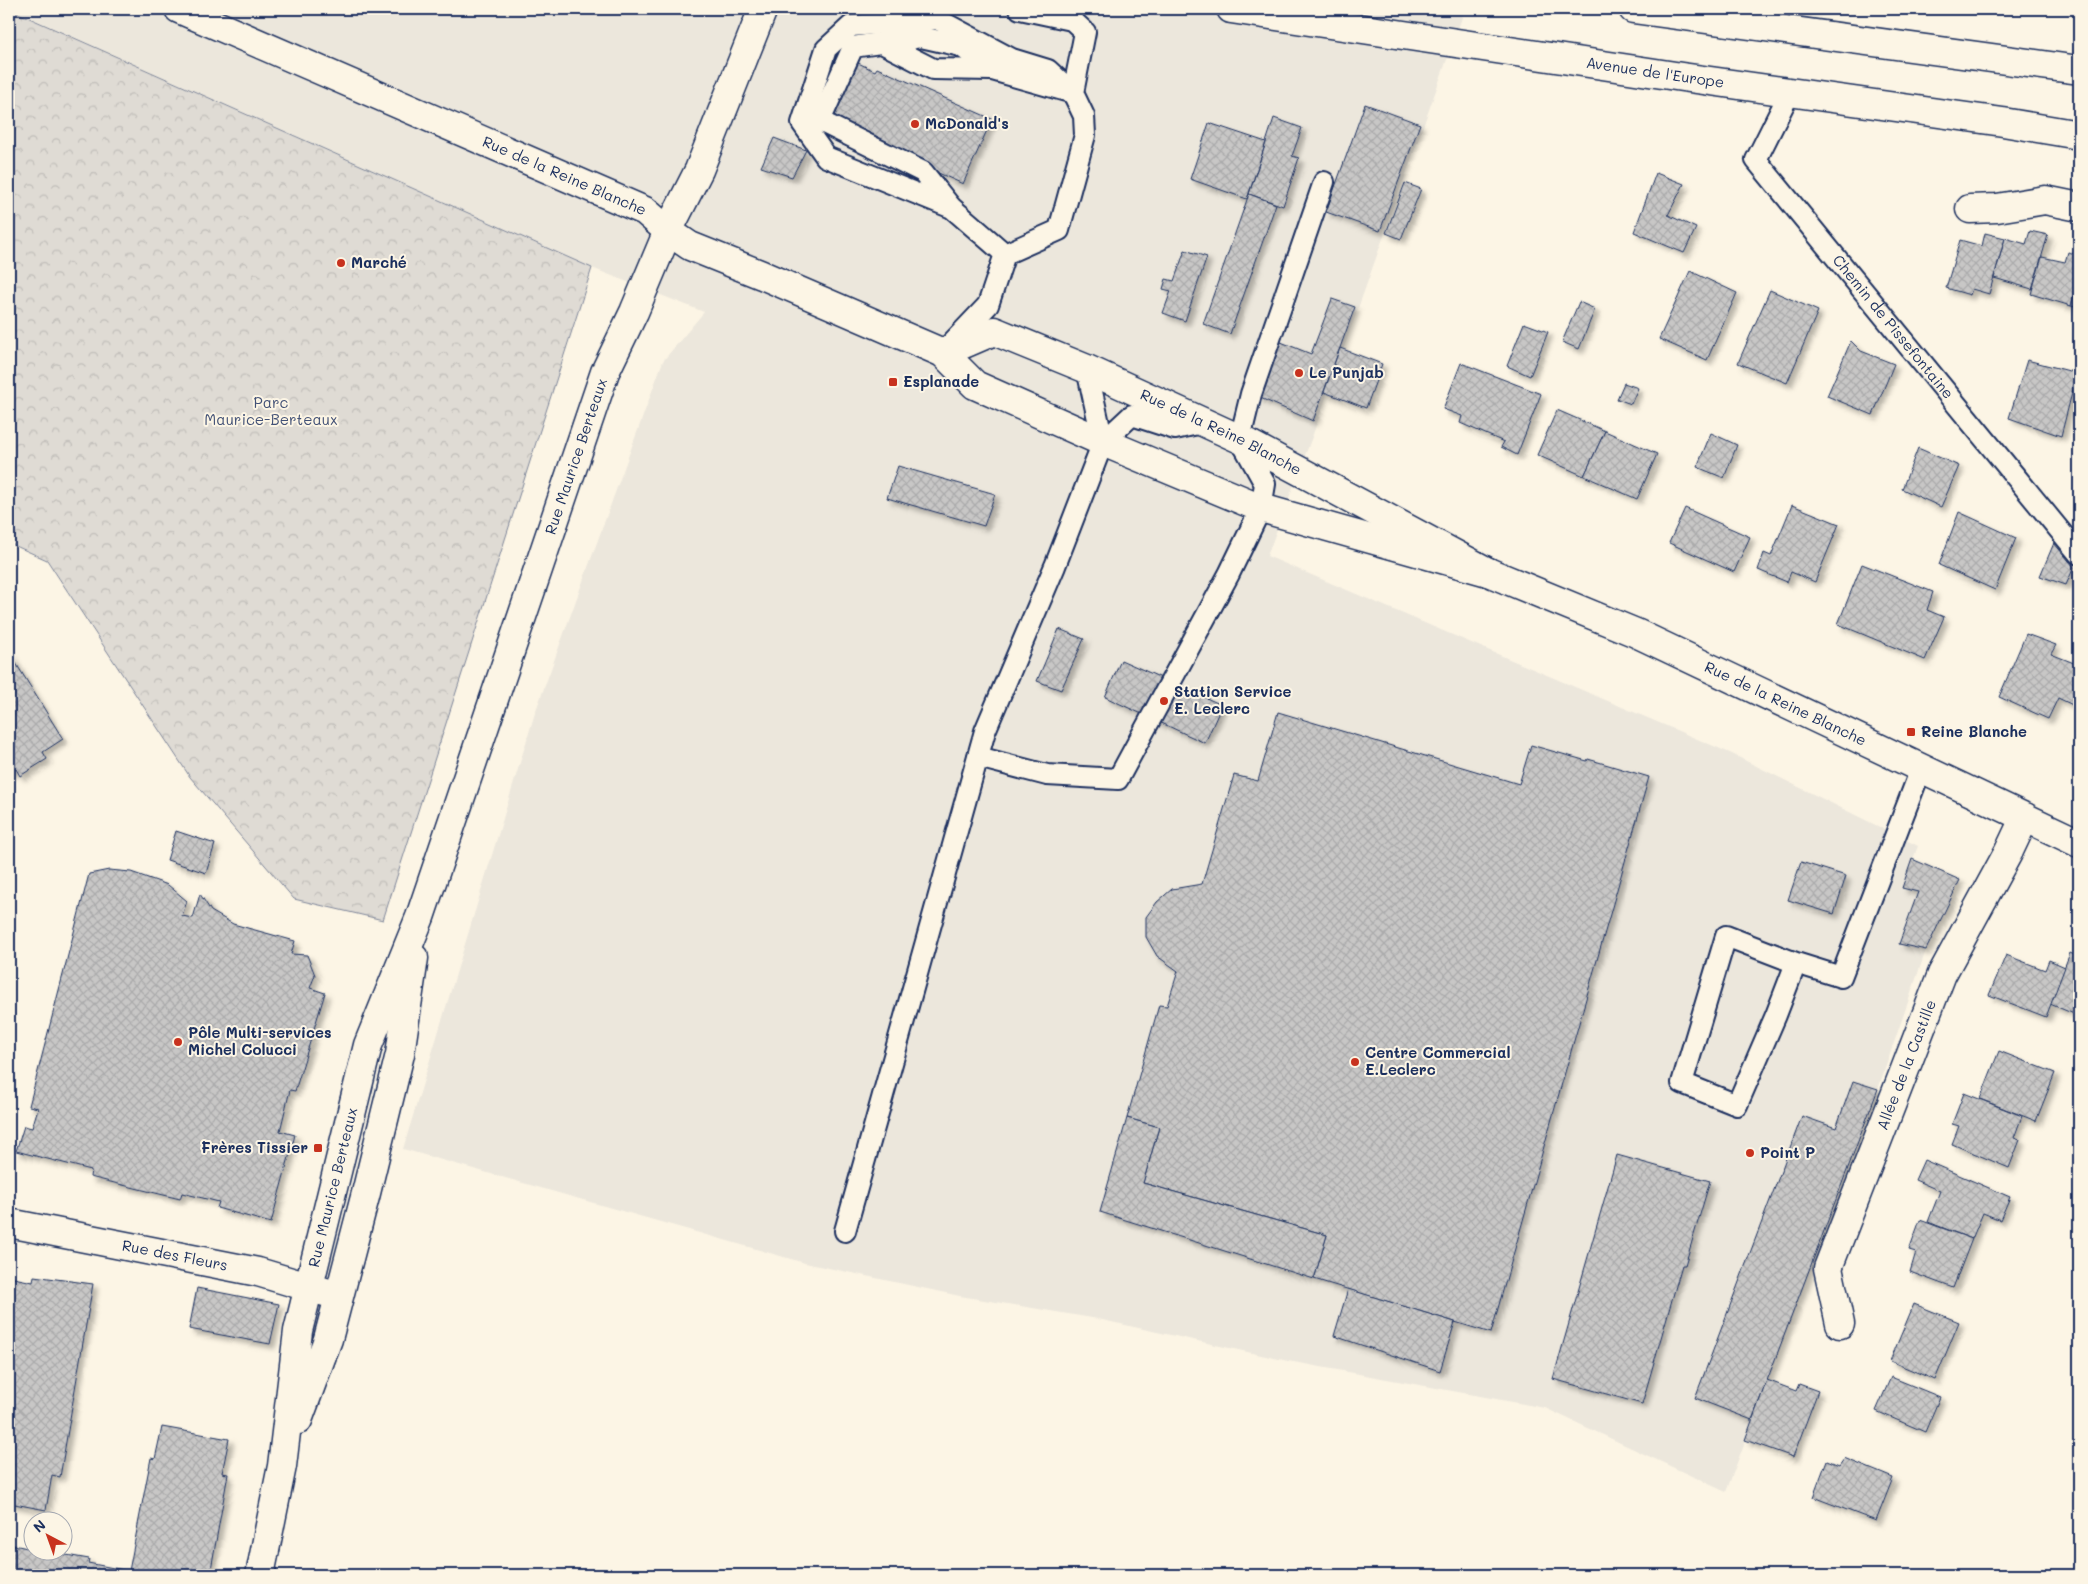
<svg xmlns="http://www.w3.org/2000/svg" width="2088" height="1584" font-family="Mali,sans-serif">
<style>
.built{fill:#ece7dc}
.park{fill:url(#park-crowns);stroke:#7d8599}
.building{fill:url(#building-cross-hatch);stroke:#1b2f5e;filter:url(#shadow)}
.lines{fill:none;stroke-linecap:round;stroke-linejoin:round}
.lane-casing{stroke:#1b2f5e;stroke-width:24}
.street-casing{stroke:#1b2f5e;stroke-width:31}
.primary-casing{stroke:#1b2f5e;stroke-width:31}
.lane{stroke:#fcf5e5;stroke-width:20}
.street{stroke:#fcf5e5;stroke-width:28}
.primary{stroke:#fcf5e5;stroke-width:28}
.poi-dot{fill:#c8321e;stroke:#fcf5e5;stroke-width:2}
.labels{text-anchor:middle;stroke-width:4;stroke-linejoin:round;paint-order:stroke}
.street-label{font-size:15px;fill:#1b2f5e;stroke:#fcf5e5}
.poi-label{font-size:15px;font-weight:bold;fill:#1b2f5e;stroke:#fcf5e5;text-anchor:start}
.park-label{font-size:15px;fill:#425176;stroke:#fcf5e5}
</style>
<defs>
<pattern id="park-crowns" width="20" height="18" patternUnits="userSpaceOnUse" patternTransform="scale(1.25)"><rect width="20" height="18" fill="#dfdbd4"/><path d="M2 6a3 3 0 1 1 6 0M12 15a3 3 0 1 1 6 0" fill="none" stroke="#bfbcb8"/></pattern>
<pattern id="building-cross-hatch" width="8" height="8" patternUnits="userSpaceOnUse" patternTransform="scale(1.25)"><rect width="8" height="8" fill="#c8c7c6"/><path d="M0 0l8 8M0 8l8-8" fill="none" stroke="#ababac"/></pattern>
<filter id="shadow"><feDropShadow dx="4.5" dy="4.5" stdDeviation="2.5" flood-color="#0004"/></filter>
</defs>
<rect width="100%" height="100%" fill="#fcf5e5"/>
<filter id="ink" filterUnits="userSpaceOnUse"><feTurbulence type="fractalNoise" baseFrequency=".02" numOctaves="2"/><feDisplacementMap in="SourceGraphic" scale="10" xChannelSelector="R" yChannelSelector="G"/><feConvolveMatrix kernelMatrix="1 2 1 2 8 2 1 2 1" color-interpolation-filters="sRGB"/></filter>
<g filter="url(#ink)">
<path class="built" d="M11 9H1465L1312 437 1267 556 1730 753 1918 846 1902 888 1918 892 1899 943 1926 950 1878 1089 1726 1492 1545 1408 1288 1361 1098 1319 960 1296 805 1263 403 1149 535 713 663 361 704 312 592 268Z"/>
<path class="park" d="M9 9 592 268 383 920 294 899 190 777 47 560 9 543Z"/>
<g class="building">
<path d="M856 62 875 71 877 68 992 119 963 184 847 132 831 119Z"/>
<path d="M1365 104 1420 124 1380 231 1326 212Z"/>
<path d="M1274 118 1302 128 1292 156 1299 158 1283 206 1249 194Z"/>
<path d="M1209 123 1266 142 1247 199 1190 179Z"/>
<path d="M774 138 806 150 792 177 761 167Z"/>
<path d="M1656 173 1684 184 1668 215 1696 228 1684 253 1634 232Z"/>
<path d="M1405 183 1421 189 1401 239 1386 233Z"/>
<path d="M1249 194 1276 204 1230 334 1203 324Z"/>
<path d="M2030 231 2048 235 2032 289 1994 278 2005 238 2026 244Z"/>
<path d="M1985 233 2005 238 1989 294 1972 289 1970 295 1946 288 1960 240 1982 246Z"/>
<path d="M1185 250 1207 257 1185 321 1163 313 1171 291 1163 289 1166 279 1174 281Z"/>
<path d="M2068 252 2079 255V279L2071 306 2031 294 2042 257 2065 262Z"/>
<path d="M1690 271 1737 293 1707 360 1659 339Z"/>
<path d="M2079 279V308L2071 306Z"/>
<path d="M1770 290 1818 311 1787 383 1738 363Z"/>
<path d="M1332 299 1355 307 1313 421 1258 397 1281 342 1311 354Z"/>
<path d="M1579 302 1595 309 1579 349 1562 342Z"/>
<path d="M1524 323 1548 332 1530 376 1507 366Z"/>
<path d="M1851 341 1861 351 1894 364 1873 415 1827 396Z"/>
<path d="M1340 348 1382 364 1366 408 1324 392Z"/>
<path d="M2027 360 2077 373 2061 436 2009 418Z"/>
<path d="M1461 363 1541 394 1517 455 1501 447 1504 442 1460 423 1462 416 1443 409Z"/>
<path d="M1624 383 1638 388 1631 404 1617 399Z"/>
<path d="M1557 410 1605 431 1584 476 1537 455Z"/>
<path d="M1605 431 1657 454 1637 499 1584 476Z"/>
<path d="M1711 433 1737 445 1724 478 1697 467Z"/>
<path d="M1918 448 1959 466 1941 507 1902 489Z"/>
<path d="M898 466 995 494 984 526 887 498Z"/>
<path d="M1792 505 1839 524 1815 582 1791 572 1787 582 1758 570 1764 553 1771 556Z"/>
<path d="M1685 508 1750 537 1734 572 1669 543Z"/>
<path d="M1959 512 2016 538 1995 590 1939 565Z"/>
<path d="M2054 543 2074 567 2066 585 2040 576Z"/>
<path d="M1862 564 1933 592 1927 610 1944 617 1925 660 1838 624Z"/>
<path d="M1059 629 1084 639 1061 690 1037 681Z"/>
<path d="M2026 634 2056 645 2051 654 2079 665V708L2058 698 2048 719 1999 697Z"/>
<path d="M9 652 63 739 43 752 47 759 20 776 16 769 9 774Z"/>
<path d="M1121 660 1222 705 1205 743 1105 697Z"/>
<path d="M1278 712 1519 784 1531 745 1587 761 1588 759 1649 777 1491 1333 1314 1279 1327 1235 1143 1183 1159 1127 1127 1118 1159 1005 1167 1006 1178 971 1157 956 1146 937V917L1157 902 1172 889 1202 884 1234 775 1258 781Z"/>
<path d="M176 831 215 844 206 873 167 860Z"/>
<path d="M1912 859 1960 880 1926 950 1899 944 1918 892 1902 888Z"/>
<path d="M1801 862 1846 876 1834 914 1788 900Z"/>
<path d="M109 870 131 872 168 885 187 901 182 916 193 918 200 894 211 911 233 924 295 941 291 954 307 955 315 975 310 988 325 993 295 1091 290 1090 280 1131 295 1135 271 1223 217 1208 219 1202 182 1193 180 1199 90 1177 91 1170 16 1151 24 1126 32 1128 38 1108 29 1106 89 874Z"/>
<path d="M2070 953 2079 957V1016L2050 1004Z"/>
<path d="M2006 955 2045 970 2049 960 2065 967 2046 1017 1989 995Z"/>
<path d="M1999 1051 2055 1073 2036 1121 1980 1099Z"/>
<path d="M1853 1081 1878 1089 1752 1420 1695 1398 1802 1116 1836 1128Z"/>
<path d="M1964 1093 2022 1116 2014 1138 2020 1140 2009 1168 1952 1144 1959 1126 1952 1124Z"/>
<path d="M1127 1118 1159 1127 1143 1183 1327 1235 1314 1279 1100 1212Z"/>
<path d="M1617 1155 1710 1181 1685 1265H1682L1642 1404 1553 1379Z"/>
<path d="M1924 1160 2010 1197 2000 1220 1983 1213 1972 1239 1928 1222 1940 1191 1915 1180Z"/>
<path d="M1920 1220 1972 1239 1953 1288 1910 1272 1916 1252 1909 1250Z"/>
<path d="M34 1276 93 1284 60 1477 52 1475 46 1510 9 1503V1277L33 1282Z"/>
<path d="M197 1288 279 1304 270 1344 189 1329Z"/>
<path d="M1348 1289 1455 1322 1440 1371 1334 1336Z"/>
<path d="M1914 1304 1959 1322 1935 1380 1890 1361Z"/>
<path d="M1891 1377 1940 1397 1925 1432 1876 1411Z"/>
<path d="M1767 1380 1796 1391 1799 1384 1818 1391 1793 1457 1745 1440Z"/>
<path d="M162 1427 229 1439 222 1473 228 1474 210 1575H9V1544L32 1549V1552H49L89 1559 88 1563 129 1571 151 1458 155 1459Z"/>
<path d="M1844 1458 1893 1478 1876 1521 1813 1497 1827 1460 1839 1465Z"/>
</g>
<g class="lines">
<g class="lane-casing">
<g id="lane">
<path d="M882 43 933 69 992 70"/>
<path id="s1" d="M1790 92 1756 160 2079 554"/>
<path d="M950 206 923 172 820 121 853 47 921 37 961 46 992 70 1073 93 1085 32 1072 20 1020 9"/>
<path d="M948 347 988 305 1005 254 1059 230 1085 135 1084 116 1073 93 1048 70 1012 59 937 19 851 26 826 49 802 123 826 157 952 208 1005 254"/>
<path d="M1087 369 1103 442"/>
<path d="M978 757 1047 775 1118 779 1229 574 1261 508 1265 484 1240 439 1251 394 1324 182"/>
<path d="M1796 963 1776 1015 1737 1105 1682 1083 1726 936 1796 963 1841 977 1921 769"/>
<path d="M845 1231 985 731 1055 566 1103 442 1132 415 1175 429 1202 423"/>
</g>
</g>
<g class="street-casing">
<g id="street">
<path id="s2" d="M179 9 645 211 668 231 690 246 762 275 943 353 975 385 1103 442 1261 508 1488 572"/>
<path d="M1970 209 1997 208 2045 200 2079 207"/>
<path id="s3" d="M943 353 994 331 1087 369 1240 439 1488 572 1636 633 2079 843"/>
<path id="s4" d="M9 1223 258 1272 325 1292"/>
<path id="s5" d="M1840 1324 1828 1268 1942 974 2008 853 2025 817"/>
<path d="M298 1420 328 1339 366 1193 400 1054 414 958"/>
<path id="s6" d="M260 1575 282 1466 298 1331 368 1045 420 917 605 372 634 312 668 231 699 170 763 9"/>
</g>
</g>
<g class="primary-casing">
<g id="primary">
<path id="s7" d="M1231 9 1682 77 2003 122 2079 135"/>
<path d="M1633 9 2079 70"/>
</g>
</g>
<use href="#lane" class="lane"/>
<use href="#street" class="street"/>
<use href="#primary" class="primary"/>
</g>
</g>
<g class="poi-dot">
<circle cx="915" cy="124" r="5"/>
<circle cx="341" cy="263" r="5"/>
<circle cx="1299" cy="373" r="5"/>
<rect x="888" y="377" width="10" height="10" rx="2.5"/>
<circle cx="1164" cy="701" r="5"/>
<rect x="1906" y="727" width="10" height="10" rx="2.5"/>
<circle cx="178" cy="1042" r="5"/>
<circle cx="1355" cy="1062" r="5"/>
<rect x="313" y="1143" width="10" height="10" rx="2.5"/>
<circle cx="1750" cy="1153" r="5"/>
</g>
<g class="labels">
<g class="street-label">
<text dy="5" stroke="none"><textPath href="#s7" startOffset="429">Avenue de l'Europe</textPath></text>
<text dy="5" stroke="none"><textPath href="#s2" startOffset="420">Rue de la Reine Blanche</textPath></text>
<text dy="5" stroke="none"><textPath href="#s1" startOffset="292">Chemin de Pissefontaine</textPath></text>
<text dy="5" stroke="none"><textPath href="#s3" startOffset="304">Rue de la Reine Blanche</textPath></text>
<text dy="5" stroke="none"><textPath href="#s6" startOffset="1166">Rue Maurice Berteaux</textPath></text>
<text dy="5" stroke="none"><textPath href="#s3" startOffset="931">Rue de la Reine Blanche</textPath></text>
<text dy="5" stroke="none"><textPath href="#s5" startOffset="275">Allée de la Castille</textPath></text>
<text dy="5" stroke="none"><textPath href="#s6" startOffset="395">Rue Maurice Berteaux</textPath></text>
<text dy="5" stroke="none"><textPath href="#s4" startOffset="169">Rue des Fleurs</textPath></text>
</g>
<g class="poi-label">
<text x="925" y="129">McDonald's</text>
<text x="351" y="268">Marché</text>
<text x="1309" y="378">Le Punjab</text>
<text x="903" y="387">Esplanade</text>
<text x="1174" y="697">Station Service<tspan x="1174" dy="17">E. Leclerc</tspan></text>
<text x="1921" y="737">Reine Blanche</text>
<text x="188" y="1038">Pôle Multi-services<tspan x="188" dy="17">Michel Colucci</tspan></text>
<text x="1365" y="1058">Centre Commercial<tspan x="1365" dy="17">E.Leclerc</tspan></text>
<text x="308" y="1153" text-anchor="end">Frères Tissier</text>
<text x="1760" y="1158">Point P</text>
</g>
<g class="park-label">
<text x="271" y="408">Parc<tspan x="271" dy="17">Maurice-Berteaux</tspan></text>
</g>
</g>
<rect width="2088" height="1584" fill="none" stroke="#fcf5e5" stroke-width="30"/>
<rect x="15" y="15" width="2058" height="1554" fill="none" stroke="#1b2f5e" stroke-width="2" filter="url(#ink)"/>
<g transform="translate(48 1536) rotate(319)"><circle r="24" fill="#fcf5e5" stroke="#a2a6af"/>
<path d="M0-4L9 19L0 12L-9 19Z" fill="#c8321e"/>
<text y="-8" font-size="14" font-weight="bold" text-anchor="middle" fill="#1b2f5e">N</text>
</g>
</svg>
